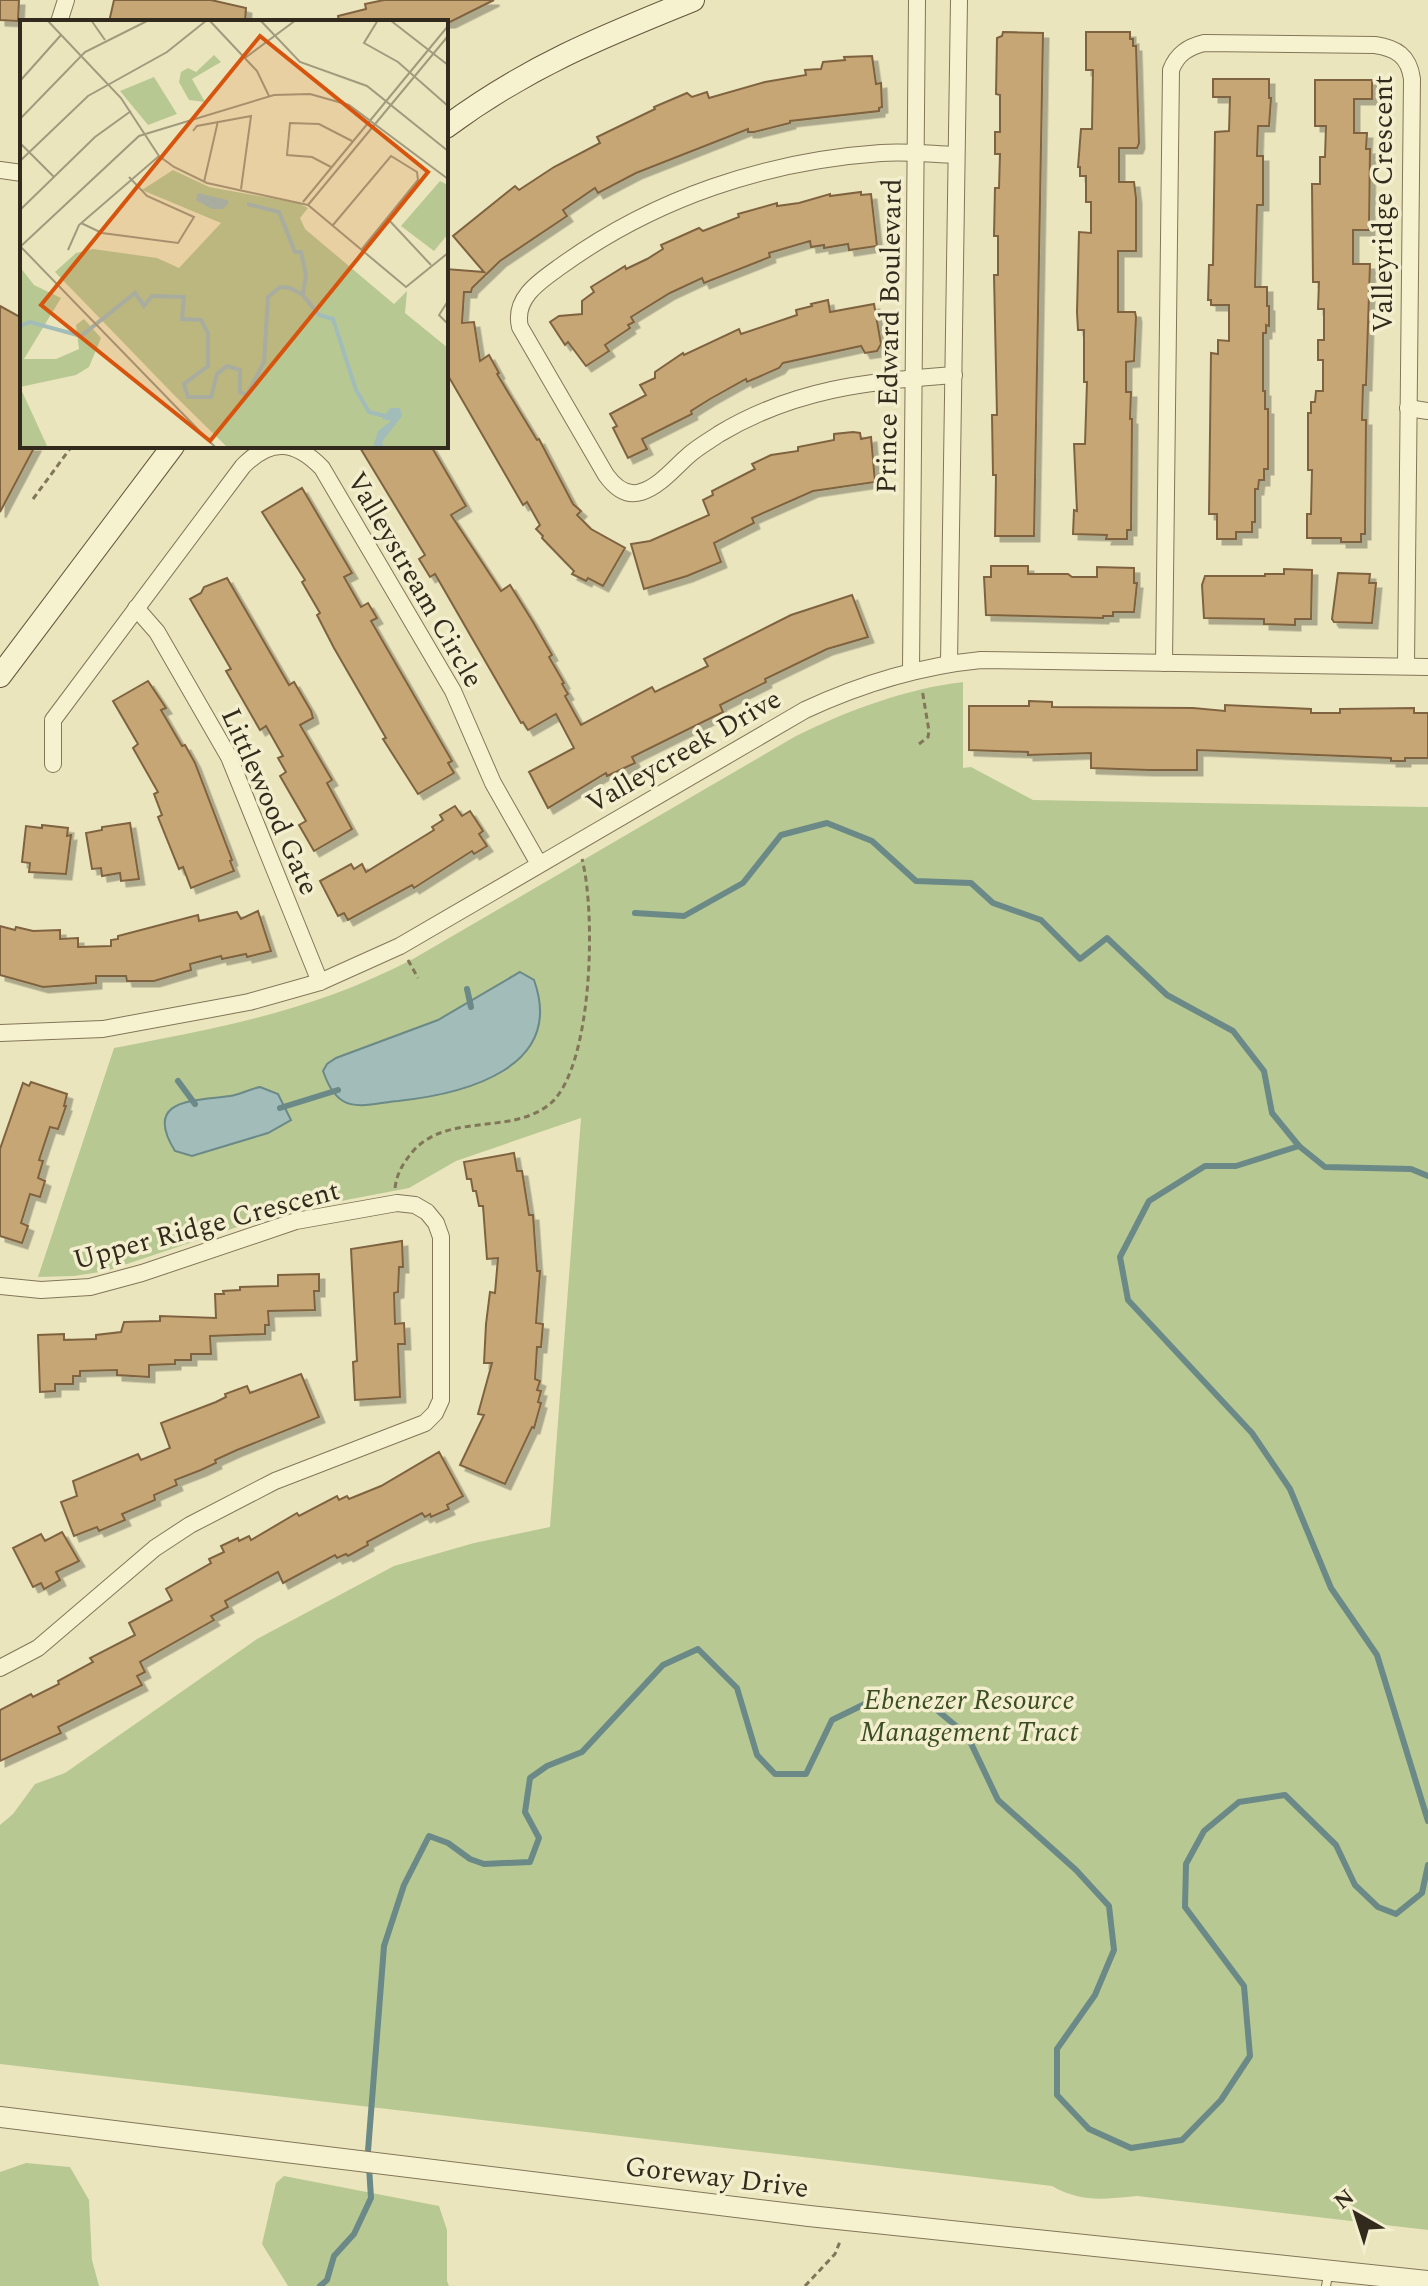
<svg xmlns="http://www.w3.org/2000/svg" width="1428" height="2286" font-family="Spectral,serif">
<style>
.green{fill:#b8c893}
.water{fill:#a1bcb9;stroke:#6a8987;stroke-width:2}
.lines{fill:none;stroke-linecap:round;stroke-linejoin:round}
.stream{stroke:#6a8987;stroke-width:6}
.building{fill:#c7a676;stroke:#7f643f;stroke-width:2;filter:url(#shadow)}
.service-casing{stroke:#827658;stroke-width:10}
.minor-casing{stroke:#827658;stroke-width:18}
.tertiary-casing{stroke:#827658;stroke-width:22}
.secondary-casing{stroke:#63563b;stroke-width:24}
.path{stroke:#827658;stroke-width:3;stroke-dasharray:6 4;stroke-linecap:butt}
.service{stroke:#f6f2d0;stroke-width:8}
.minor{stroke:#f6f2d0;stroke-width:16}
.tertiary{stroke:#f6f2d0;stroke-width:20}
.secondary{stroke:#f6f2d0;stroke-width:22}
.labels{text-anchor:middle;stroke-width:7;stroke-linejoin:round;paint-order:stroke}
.street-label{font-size:28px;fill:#322a1c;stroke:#f3eecd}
.park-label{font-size:28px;font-style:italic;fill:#3b4d23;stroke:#f3eecd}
.inset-river{fill:none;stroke:#a1bcb9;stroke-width:4}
.inset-road{fill:none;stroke:#a19a7d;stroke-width:2}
.view{fill:#d6540e;fill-opacity:0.15;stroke:#d6540e;stroke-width:4}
.inset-edge{fill:none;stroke:#322a1c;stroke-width:4}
</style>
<defs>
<filter id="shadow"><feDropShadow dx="5.5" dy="5.5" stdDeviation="0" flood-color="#0004"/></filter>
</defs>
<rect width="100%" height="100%" fill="#ebe5be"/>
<g class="green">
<path d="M963 682V768L971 767 1033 800 1428 807V2230L1137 2196C1103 2199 1082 2203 1052 2186L0 2064V1825L13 1814 35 1784 65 1773 257 1639 394 1566 474 1543 550 1527 581 1118 456 1161 409 1188 299 1209 264 1218 106 1271 74 1276 38 1277 114 1048C223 1027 313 1011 413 959L796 736C849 710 905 689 963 682Z"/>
<path d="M26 2163 70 2167 89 2200 92 2260 99 2286H0V2172Z"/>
<path d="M284 2176 439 2206 447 2230V2281L449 2286H288L262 2244 276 2183Z"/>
</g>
<g class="water">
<path d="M520 972 534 980C566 1069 463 1094 398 1101 382 1102 357 1110 343 1101 332 1094 327 1082 323 1071L327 1064 336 1058 438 1020Z"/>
<path d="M260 1087 278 1094 291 1120 268 1133 192 1156 175 1151C142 1098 195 1101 230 1096 240 1095 249 1089 260 1087Z"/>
</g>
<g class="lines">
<g class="stream">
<path d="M635 913 684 916 743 883 781 835 827 823 872 841 916 881 971 883 993 903 1041 920 1080 959 1107 938 1167 995 1233 1031 1264 1071 1272 1113 1299 1146 1325 1167 1411 1169 1428 1176"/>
<path d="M467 989 471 1007"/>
<path d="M178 1081 195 1104"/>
<path d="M280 1108 338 1090"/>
<path d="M1299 1146 1236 1166H1205L1149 1201 1120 1257 1128 1300 1252 1433 1290 1489 1331 1588 1377 1655 1428 1821"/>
<path d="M320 2286 327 2280 334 2256 354 2234 371 2198 368 2151 384 1946 404 1885 429 1836 448 1843 470 1859 484 1864 530 1862 539 1838 525 1812 530 1778 547 1766 582 1752 663 1665 698 1649 737 1688 757 1755 775 1774H806L832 1720 877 1698 932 1706 967 1735 998 1800 1076 1870 1109 1906 1114 1950 1095 1995 1057 2049V2095L1089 2129 1131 2148 1182 2140 1221 2100 1250 2056 1244 1986 1185 1907 1186 1864 1204 1831 1239 1802 1285 1795 1336 1845 1355 1885 1378 1907 1396 1914 1422 1893 1428 1865"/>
</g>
</g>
<g class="building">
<path d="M0 0H19L18 21 0 20Z"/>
<path d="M114 0H211L246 8 245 22H109Z"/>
<path d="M384 0H494L450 22H339L338 16 366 9 365 4Z"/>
<path d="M1003 32 1043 33 1034 536H995L996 475H993L992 415H997L994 275H998V236H994L995 188H999L1000 154H995V132H1000V95L996 94 997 38 1002 36Z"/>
<path d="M1086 32H1130V39H1133V46H1136L1139 143 1137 148H1119V182H1134L1136 198V251H1118V312H1135L1136 317 1134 361 1126 362V392H1131L1130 419H1132L1131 530H1127V539H1106L1107 535 1073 534 1074 510 1077 511 1074 444H1085L1087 382H1084V330H1078L1077 312 1079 232 1091 233V202H1086V176H1080V167H1078L1081 129H1092L1093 70H1086Z"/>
<path d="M872 56 876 84 881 83 882 107 879 108V111L790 121V123L754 132H748V129L636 173 598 193 595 188 563 210 567 216 500 261 472 288 471 292H464L462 323 474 322 480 361 489 355 499 373 497 374 537 440 539 439 573 504 581 511 577 515 591 529 625 548 603 586 588 578 586 581 572 574 574 571 542 538 543 536 536 529 540 525 527 502 523 505 446 372V269L484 272 453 236 515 186 519 190 554 167 600 143 597 137 655 109 654 107 687 93 692 97 707 92 709 98 765 82 806 75 805 70 821 69 823 62 845 60 844 57Z"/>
<path d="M1213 79H1269V98H1271L1269 126H1258L1257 156H1263V205H1257L1255 287H1267V306H1269V326L1266 325V333H1263V391H1265V409H1268V469H1264V480H1259L1258 489H1255V522H1252V532H1236V539H1217V514H1209L1211 353 1218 354V340L1229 341V305H1211V300H1208L1209 265H1213L1215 132 1229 131 1230 97H1213Z"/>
<path d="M1315 80H1372V99H1354V133H1367L1366 149H1370L1369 230H1353V264H1370L1366 385H1363L1362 420H1366L1365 534H1361V542H1341V538H1307V514H1311L1312 470H1308V413H1311V402H1315L1316 391H1323V360H1318V340H1324V309H1318L1319 282H1313L1312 184H1320V157H1325L1326 126H1315Z"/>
<path d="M861 192V195L871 194 877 246 849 250 848 244 824 248V245L811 247 810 241 769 253 770 257 704 283 702 278 670 293 631 317 634 322 628 325 630 328 605 345 609 351 586 366 568 342 565 345 550 322 559 316 582 314V301L594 292 591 287 625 266 626 269 647 259 663 249 661 245 699 228 703 231 739 217 738 214 777 203V206L799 203 830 194V196Z"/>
<path d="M828 300 830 312 874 304 881 344 877 351 865 353 861 346 783 363 779 368 747 382 746 379 710 399 691 411 692 414 642 439 647 449 628 458 613 428 617 426 610 414 646 395 640 385 655 378V372L683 353 684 355 739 329 741 334 797 315 796 310 812 306 811 304Z"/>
<path d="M0 306 22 318V446H35L0 512Z"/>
<path d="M853 432 860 433 861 439 871 437 875 482 813 491 752 518 754 523 714 543 721 562 687 576 644 589 631 544 650 541 709 515 703 500 713 495 712 491 755 469 752 464 771 455 798 451V447L834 440V434Z"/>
<path d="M359 446H431L466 506 451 515 501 591 510 585 533 622 552 655 549 657 564 683 562 684 568 694 565 696 581 725 652 687 655 692 708 666 704 659 791 615 852 595 868 637 827 649 765 679 766 682 720 705 723 712 632 757 635 763 607 776 606 773 548 808 529 772 574 748 556 714 528 730 523 722 521 723 435 574 430 577 419 559 425 555Z"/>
<path d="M302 488 352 573 344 577 361 607 368 603 377 618 371 621 452 761 448 763 454 773 418 794 383 739 386 738 334 648 317 615 320 613 302 582 305 580 262 512Z"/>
<path d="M991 566H1028V574H1068L1072 577H1097V567L1134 568V583H1137L1134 612H1113V616H1103V618L986 615 984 577H991Z"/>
<path d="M1284 569 1312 570 1311 619H1295V625L1264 624V619L1204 618 1202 585 1205 576H1265V574H1284Z"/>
<path d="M1338 573 1370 574 1369 583H1376L1372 623 1334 622 1332 619Z"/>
<path d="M227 578 289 685 294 682 311 711 313 718 300 725 332 780 327 783 352 829 314 851 299 825 306 821 280 776 286 772 278 758 283 756 266 726 260 730 226 671 231 669 190 599 201 593 204 587Z"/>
<path d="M148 681 166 708 161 710 182 746 185 745 195 763 232 860 230 861 234 871 191 888 183 867 179 869 158 817 162 815 154 794 158 792 133 748 138 744 113 701Z"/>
<path d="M1029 701 1052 702V707L1193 708 1225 711V705L1311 709V713H1340V709L1414 708V713H1428V758H1405V761H1391V758L1197 750V770H1149L1091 768V753L1028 755V752L969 750V706H1029Z"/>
<path d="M455 806 462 816 470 811 483 831 479 834 487 846 474 854 472 851 414 888 412 885 348 920 344 913 338 916 320 881 351 864 354 869 362 864 366 872 434 830 432 827 443 820 440 815Z"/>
<path d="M130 823 139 879 121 881 120 873 102 876 101 868 92 869 86 833 102 830V827Z"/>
<path d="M42 825 68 828 67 836 71 835 66 874 29 872 30 863 22 862 26 826 42 828Z"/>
<path d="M258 911 271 951 247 957 246 954 222 959 221 956 190 964 191 970 154 981H127L126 976H96V983L43 987 0 975V926L15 930 16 927 33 931 60 930V939L78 938V947L111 946V940L118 939V936L198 915 199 921 237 912 241 919Z"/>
<path d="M31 1082 67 1094 64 1106H66L58 1129 50 1127 39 1160 43 1161 38 1178 45 1181 40 1197 30 1194 21 1223 28 1226 22 1243 0 1236V1149L23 1083 29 1086Z"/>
<path d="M514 1153 517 1171H522L529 1215H533L537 1271H540L536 1323 543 1324 541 1347H537L535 1379 540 1381 537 1390 541 1391 538 1402 541 1403 534 1428 532 1427 505 1484 460 1465 484 1415 478 1414 492 1363H484L486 1324 490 1292 495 1293 498 1258 487 1259 483 1206H479L476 1191H473L471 1179H467L464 1162Z"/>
<path d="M402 1241 403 1267H399L398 1292 394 1293 395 1324 404 1323 405 1344H398L400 1397 355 1400 353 1362 357 1361 351 1249Z"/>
<path d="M319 1274V1291H314L315 1310 268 1311 269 1325H265V1334L210 1336 211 1354H191V1360H175V1364L149 1365V1377L117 1375V1370L80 1371V1376H73V1384H55V1391L40 1392 38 1335 64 1334V1340L96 1339V1335L121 1332 124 1322 160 1321V1316L216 1318 215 1294H224L223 1291 240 1290V1287L278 1286V1275Z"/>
<path d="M301 1374 319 1417 237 1450 215 1460 216 1463 201 1470 175 1480 177 1485 154 1495 155 1500 122 1514 125 1520 99 1531 97 1527 74 1536 61 1502 77 1496 73 1481 138 1454 141 1460 170 1448 161 1423 216 1402 226 1397 225 1394 247 1386 250 1393Z"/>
<path d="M439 1452 463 1496 447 1505 449 1509 431 1517 430 1514 425 1517 422 1513 367 1542 368 1545 348 1556 346 1554 337 1558 335 1555 283 1583 278 1572 225 1601 228 1607 211 1616 214 1620 140 1662 145 1672 137 1676 142 1685 58 1727 61 1733 0 1761V1710L31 1694 33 1697 59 1684 58 1681 93 1662 90 1658 135 1635 129 1623 172 1600 166 1589 211 1563 209 1559 224 1552 221 1546 238 1538 239 1541 249 1536 251 1540 297 1513 299 1516 337 1496 339 1500 347 1496 349 1499 381 1486Z"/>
<path d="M62 1532 79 1561 56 1572 60 1580 44 1589 41 1583 33 1587 13 1548 41 1534 45 1541Z"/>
</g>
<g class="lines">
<g class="service-casing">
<path id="service" d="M1326 2286 1329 2270"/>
</g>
<g class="minor-casing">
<g id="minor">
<path d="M59 22 66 0"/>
<path d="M0 170 22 173"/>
<path d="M954 375C868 381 794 389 719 434 709 441 698 447 689 455 675 467 659 487 641 492 626 497 614 486 606 475L520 327C513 298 540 281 561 266 655 198 766 161 881 153 905 151 930 154 955 155"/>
<path d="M1408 408 1428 411"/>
<path d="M136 608 157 632 229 757 320 982"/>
<path d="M949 663 959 0"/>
<path d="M1164 663 1171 70C1177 54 1188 47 1204 43L1375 45C1396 48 1409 56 1412 79L1406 666"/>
<path d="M911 671 917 0"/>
<path d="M53 764V720L243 466C270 439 294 439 322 468L453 691 493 783 539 864"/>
<path d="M0 1033 103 1029 249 1002 320 982 400 946 805 710C861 684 920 666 981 660L1428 667"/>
<path d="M0 1286 41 1290 90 1287 142 1273 296 1221 397 1203 415 1205 427 1212 436 1223 441 1237V1400L435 1413 425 1423 275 1481 190 1525 155 1548 38 1648 0 1668"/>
</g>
</g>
<g class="tertiary-casing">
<path id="tertiary" d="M0 2117 809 2216 1428 2281"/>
</g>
<g class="secondary-casing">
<g id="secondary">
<path d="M446 127C527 67 601 37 693 0"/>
<path d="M0 676 173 446"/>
</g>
</g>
<g class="path">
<path d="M33 499 72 446"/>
<path d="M919 744 928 737 929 731 922 689"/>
<path d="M408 960 418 978"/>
<path d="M395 1188C397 1172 404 1162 414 1150 450 1112 513 1136 551 1103 593 1065 596 912 582 859"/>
<path d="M805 2286 835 2254 841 2239"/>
</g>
<use href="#service" class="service"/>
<use href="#minor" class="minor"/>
<use href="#tertiary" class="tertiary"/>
<use href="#secondary" class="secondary"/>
</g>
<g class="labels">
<g class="street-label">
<text transform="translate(1382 204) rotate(-90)" y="10">Valleyridge Crescent</text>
<text transform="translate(888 336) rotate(-89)" y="10">Prince Edward Boulevard</text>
<text transform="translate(416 579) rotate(60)" y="10">Valleystream Circle</text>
<text transform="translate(683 750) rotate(-30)" y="10">Valleycreek Drive</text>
<text transform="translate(271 801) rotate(66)" y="10">Littlewood Gate</text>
<text transform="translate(206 1224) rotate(-15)" y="10">Upper Ridge Crescent</text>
<text transform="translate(717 2176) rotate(7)" y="10">Goreway Drive</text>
</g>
<g class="park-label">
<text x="969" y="1709">Ebenezer Resource<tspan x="969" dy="32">Management Tract</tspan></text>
</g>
</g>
<g transform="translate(20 20)">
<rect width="428" height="428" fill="#ebe5be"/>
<path d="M194 35 201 42 172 59 185 82 169 80 159 62 161 52 168 48 176 52ZM134 57 157 94 128 105 100 71ZM153 150 189 167 278 183 288 188 280 198 285 209 374 284 387 271 385 293 428 328V428H208L156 377 35 252 56 233 73 229 137 238 159 248 201 203 122 170ZM420 161 428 165V214L414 231 381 206ZM0 247 14 265 41 278 4 339H36L59 329 56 305 64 299 81 318 69 347 56 355 0 367 28 428H0Z" fill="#b8c893"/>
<path d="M178 173 207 180 209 183 203 189H192L176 180ZM370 388H380L382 396 362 422 364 428H353L358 411 371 401 362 399Z" fill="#a1bcb9"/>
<path class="inset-river" d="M227 184 259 192 275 232H281L286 255 283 274M0 306 10 302 61 316 115 273 124 286 132 276 164 277 162 299 181 300 188 313V346L164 364 168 377H191L197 354 207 346 220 350V372L227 375 244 342 248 277 260 267 270 268 283 275 299 295 313 299 336 370 349 392 365 396"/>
<path class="inset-road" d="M27 0 101 78 139 136 154 147 187 163 288 185 386 267 428 233M71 0 85 20M189 0 237 51 249 76M240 0 280 42 347 66 428 131M358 0 344 23 378 42 428 86M370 0 428 45M225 38 276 0M0 61 41 15M0 99 65 32 129 0M173 111 177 106 231 96 221 169M0 123 34 157M0 141 68 76 147 32 187 0M311 147 292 137 267 135 270 103 299 104 332 121M184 162 198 101M283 182 428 6M288 185 428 16M0 190 75 117 111 91M367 198 411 245M61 203 82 213 158 223 174 197 127 176 109 157M313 205 371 136 397 152 398 160 342 229M0 226 196 428M0 227 119 116 254 75 290 74 329 85 428 159M48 230 59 205 139 136M428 281 419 295 428 304"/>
<path class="view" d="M240 16 408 152 190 421 21 285Z"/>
<rect width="428" height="428" class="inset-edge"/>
</g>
<g transform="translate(1356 2214) rotate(321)" stroke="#f3eecd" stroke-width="6" paint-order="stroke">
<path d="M0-6L14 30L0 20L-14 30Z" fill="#322a1c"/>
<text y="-12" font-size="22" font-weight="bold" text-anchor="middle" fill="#322a1c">N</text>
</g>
</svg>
